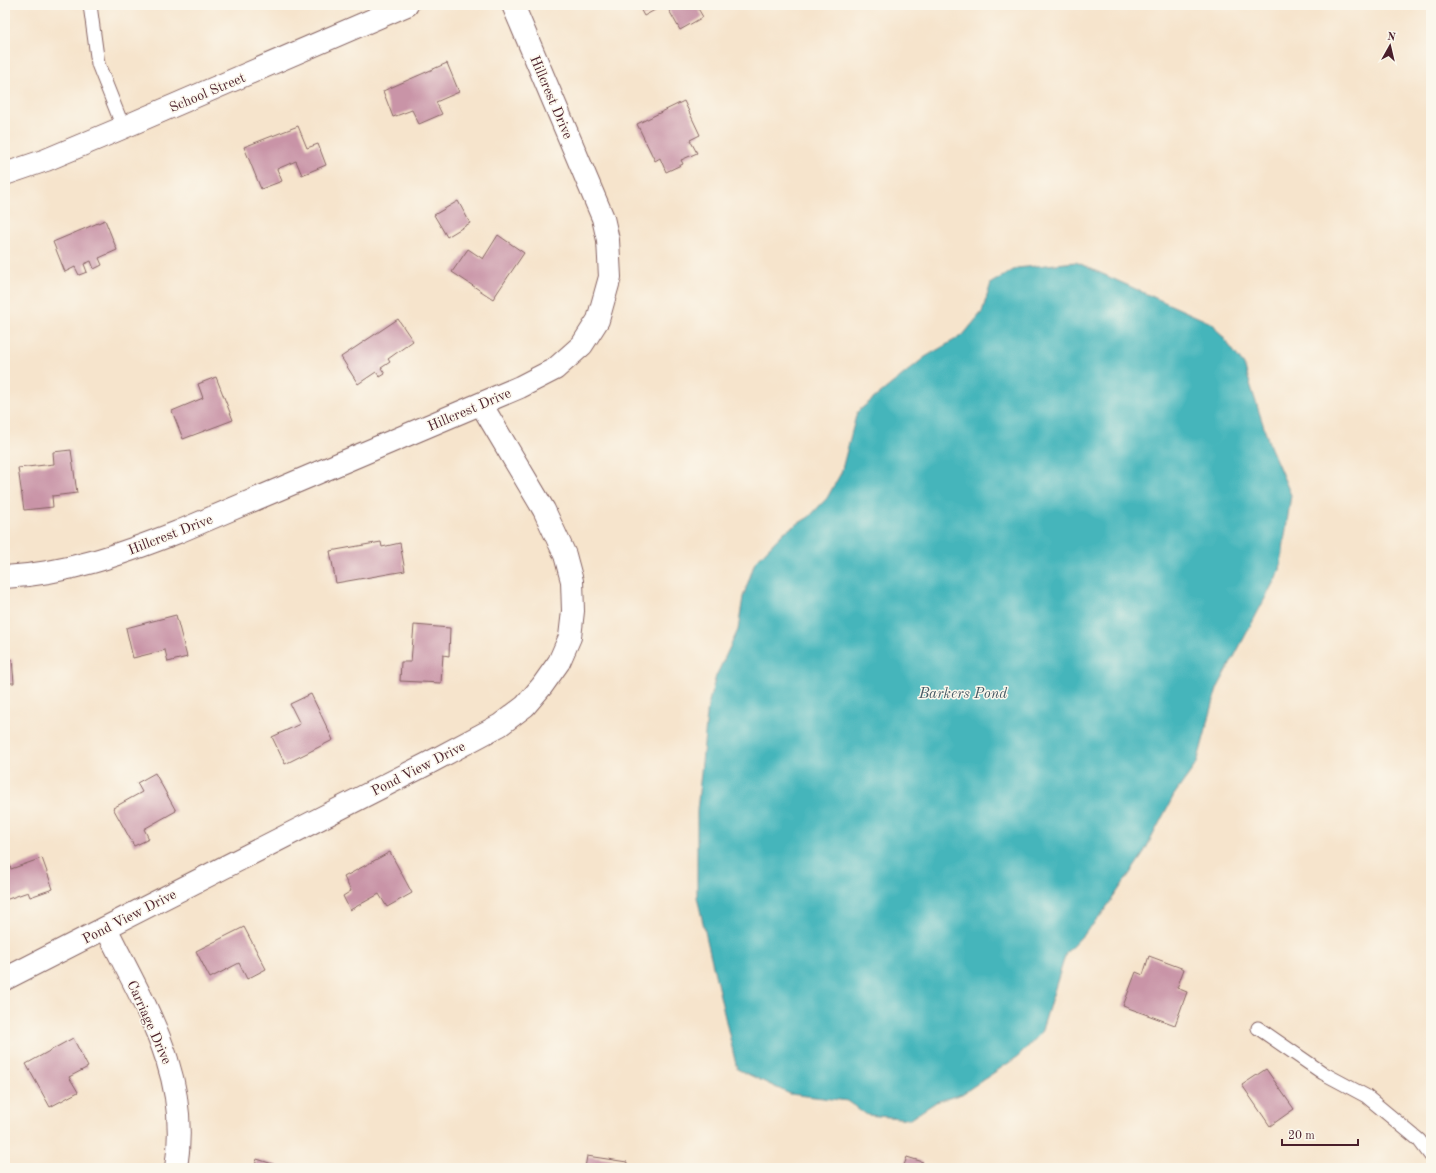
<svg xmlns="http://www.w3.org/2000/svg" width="1436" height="1173" font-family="'Old Standard TT',serif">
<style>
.water{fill:#45b5bb;stroke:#486a73}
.building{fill:#c994a7}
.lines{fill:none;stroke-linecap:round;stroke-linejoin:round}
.service-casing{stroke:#866463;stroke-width:15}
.minor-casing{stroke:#866463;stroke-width:24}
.tertiary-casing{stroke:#866463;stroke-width:24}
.service{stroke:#fff;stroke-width:13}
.minor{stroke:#fff;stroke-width:22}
.tertiary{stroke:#fff;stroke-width:22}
.labels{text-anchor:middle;stroke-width:3;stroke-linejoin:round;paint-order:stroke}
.street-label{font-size:14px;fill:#4a1f2b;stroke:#fbf7ec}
.water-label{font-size:15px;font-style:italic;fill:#485b65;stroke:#fbf7ec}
</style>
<rect width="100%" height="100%" fill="#fbf7ec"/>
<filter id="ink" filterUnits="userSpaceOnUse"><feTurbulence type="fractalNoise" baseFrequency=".025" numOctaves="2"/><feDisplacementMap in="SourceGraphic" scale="8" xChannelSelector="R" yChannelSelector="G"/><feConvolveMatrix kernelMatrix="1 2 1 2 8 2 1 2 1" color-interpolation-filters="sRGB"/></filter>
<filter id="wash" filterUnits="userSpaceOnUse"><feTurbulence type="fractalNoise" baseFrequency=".012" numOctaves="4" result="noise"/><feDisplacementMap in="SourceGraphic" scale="16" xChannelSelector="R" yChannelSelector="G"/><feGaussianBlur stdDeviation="0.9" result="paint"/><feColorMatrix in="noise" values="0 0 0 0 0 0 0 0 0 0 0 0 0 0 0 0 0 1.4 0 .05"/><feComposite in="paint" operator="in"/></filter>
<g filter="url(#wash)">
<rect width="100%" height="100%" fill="#f6e4cc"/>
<path class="water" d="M1076 262 1213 324 1244 365 1270 446 1291 495 1280 570 1217 689 1197 763 1174 795 1142 856 1099 918 1066 953 1041 1033 1019 1056 962 1094 936 1102 910 1119 867 1115 848 1101 790 1094 737 1069 697 897V811L708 705 716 676 738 630 743 597 755 562 784 532 809 517 827 498 841 473 857 412 925 357 963 335 982 312 991 283 1017 268Z"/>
<g id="blocks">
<g class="building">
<path d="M638 5H664L644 16Z"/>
<path d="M666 5H696L703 17 680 30Z"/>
<path d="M447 63 459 92 436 102 442 114 419 124 412 110 393 117 383 91Z"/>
<path d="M684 101 700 135 690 140 697 153 681 160 683 164 666 172 660 158 655 161 637 124Z"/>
<path d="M298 126 307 148 318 144 326 165 302 175 296 161 277 169 282 181 261 189 244 147Z"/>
<path d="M458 201 470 223 447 237 434 215Z"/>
<path d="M105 220 117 250 99 258 102 265 94 269 91 261 84 264 87 272 79 275 75 267 65 272 53 242Z"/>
<path d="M498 235 524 253 493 299 452 272 468 249 483 259Z"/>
<path d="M398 319 413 341 388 359 390 362 381 368 385 374 380 377 376 372 358 384 341 357Z"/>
<path d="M216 377 233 420 183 439 172 411 203 398 198 384Z"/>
<path d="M71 450 77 493 52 496 53 507 24 510 18 468 54 464 53 452Z"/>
<path d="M381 542 382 547 400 543 405 571 336 583 330 551Z"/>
<path d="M176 615 187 657 168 662 165 650 133 658 126 628Z"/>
<path d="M414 625 450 628 449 656 443 655 441 683 400 681 401 662H411Z"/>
<path d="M12 659 14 683H5V660Z"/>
<path d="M311 694 333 740 285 764 272 737 300 724 290 704Z"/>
<path d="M155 773 176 811 144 829 149 839 134 846 113 808 142 792 137 783Z"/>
<path d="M390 852 412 893 387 907 379 894 350 910 343 896 351 891 344 877Z"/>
<path d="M5 856H7L11 869 42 858 53 889 30 897 28 892 5 900Z"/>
<path d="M244 927 266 969 247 979 239 963 210 978 196 951Z"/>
<path d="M1149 956 1184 969 1177 988 1187 992 1175 1025 1123 1006 1136 972 1143 975Z"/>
<path d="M73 1038 88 1067 69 1077 78 1092 50 1107 26 1064Z"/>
<path d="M1266 1069 1294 1109 1270 1126 1242 1085Z"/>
<path d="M587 1156 627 1162 626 1168H585Z"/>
<path d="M907 1157 923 1162 921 1168H903Z"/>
<path d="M257 1159 285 1168H254Z"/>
</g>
</g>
</g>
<g filter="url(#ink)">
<use href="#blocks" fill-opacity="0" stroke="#866463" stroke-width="1"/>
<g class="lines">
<g class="service-casing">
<g id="service">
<path d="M90 5 98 64 123 127"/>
<path d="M1258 1028 1323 1073 1366 1096 1419 1140 1431 1156"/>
</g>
</g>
<g class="minor-casing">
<g id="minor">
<path d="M5 577C66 574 122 554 178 532L520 387 555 369 582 345 598 320 610 277 608 240 603 218 513 5"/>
<path d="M106 928C145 1007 191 1076 176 1168"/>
<path d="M5 979 427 764 500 725 525 706 542 686 559 662 570 637 573 611 572 581 565 555 544 510 481 404"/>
</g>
</g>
<g class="tertiary-casing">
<path id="tertiary" d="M5 174 46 160 115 131 407 5"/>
</g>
<use href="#service" class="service"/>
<use href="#minor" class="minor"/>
<use href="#tertiary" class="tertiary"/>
</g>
</g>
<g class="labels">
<g class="street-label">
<text transform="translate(207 92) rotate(-23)" y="5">School Street</text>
<text transform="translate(552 97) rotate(67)" y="5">Hillcrest Drive</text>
<text transform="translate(469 409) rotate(-23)" y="5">Hillcrest Drive</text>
<text transform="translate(170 534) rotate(-21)" y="5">Hillcrest Drive</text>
<text transform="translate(418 768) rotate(-27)" y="5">Pond View Drive</text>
<text transform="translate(129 916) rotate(-27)" y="5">Pond View Drive</text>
<text transform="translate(150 1022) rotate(66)" y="5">Carriage Drive</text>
</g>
<g class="water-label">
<text x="963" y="698">Barkers Pond</text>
</g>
</g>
<rect width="1436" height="1173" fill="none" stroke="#fbf7ec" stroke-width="20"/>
<g transform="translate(1390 46) rotate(8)" stroke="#fbf7ec" stroke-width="3" paint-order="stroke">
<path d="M0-3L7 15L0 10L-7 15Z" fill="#4a1f2b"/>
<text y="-6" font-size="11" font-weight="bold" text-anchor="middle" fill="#4a1f2b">N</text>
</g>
<path d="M1282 1139v6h76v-6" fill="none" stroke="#4a1f2b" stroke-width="2"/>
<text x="1288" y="1139" font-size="12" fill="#4a1f2b" stroke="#fbf7ec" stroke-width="3" paint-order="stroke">20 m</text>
</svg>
